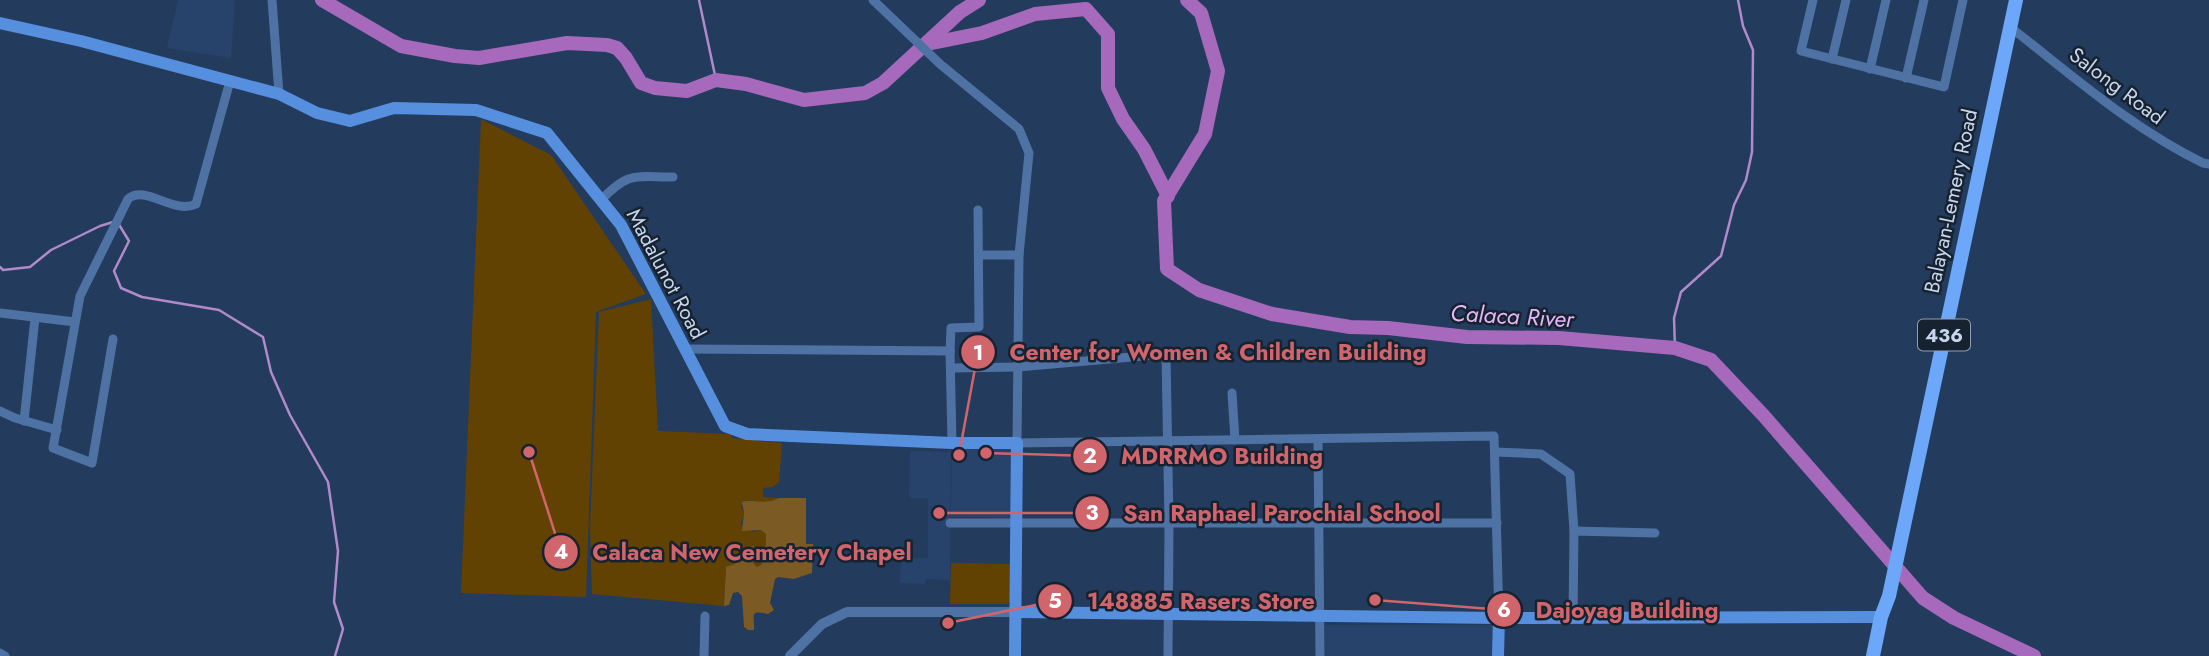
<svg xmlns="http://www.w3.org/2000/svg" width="2209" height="656" font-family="Jost,sans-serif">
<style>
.built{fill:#28436b}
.green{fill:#624203}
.forest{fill:#7b5a24}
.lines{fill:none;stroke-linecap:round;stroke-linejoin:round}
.stream{stroke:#b08ac9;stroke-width:2.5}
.river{stroke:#a669bb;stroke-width:14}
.minor{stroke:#4f72a4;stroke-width:9}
.tertiary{stroke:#4f72a4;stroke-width:10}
.secondary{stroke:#578fdf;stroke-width:12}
.primary{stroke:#6da7f9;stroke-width:14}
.labels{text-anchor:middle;stroke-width:5;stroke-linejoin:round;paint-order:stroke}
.shield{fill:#172231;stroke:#92a0b3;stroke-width:2}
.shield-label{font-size:19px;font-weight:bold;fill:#c7d6eb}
.street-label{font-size:21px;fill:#c7d6eb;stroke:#172231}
.water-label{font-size:23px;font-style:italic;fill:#e7b7f7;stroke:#172231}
.leader{fill:none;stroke:#d1656c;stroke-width:2.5}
.callout-dot{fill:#d1656c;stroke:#172231;stroke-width:2.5}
.mark-label{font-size:21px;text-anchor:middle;font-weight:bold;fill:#fff}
.callout-label{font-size:23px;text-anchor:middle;font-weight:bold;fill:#d1656c;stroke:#172231;stroke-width:5;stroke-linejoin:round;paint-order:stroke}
</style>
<rect width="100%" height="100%" fill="#233b5c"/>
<g class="built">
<path d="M178 0H235L231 58 167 48Z"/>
<path d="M952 447 1013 448 1012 518 951 517Z"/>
<path d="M910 451 951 452 950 580 926 579 925 584 900 583 901 559 928 558V498H909Z"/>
<rect x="1325" y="625" width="168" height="31"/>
</g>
<g class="green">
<path d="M481 119 551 155 646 294 596 312 586 597 461 593Z"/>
<path d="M651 299 658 431 731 434 732 438 782 443 779 482 773 487 763 488V497L779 498 769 503 747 500 741 506 744 512 741 525 753 532 762 530 766 534 765 556 761 565 757 567 753 563 754 547 743 548 735 564 726 568 724 606 592 594 590 526 599 312Z"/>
<path d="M951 563 1011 564 1010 601 1007 604H950Z"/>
</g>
<path class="forest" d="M779 498H806V544H813L812 573 794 579 778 577 775 579 770 603 774 610 768 614C748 609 755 616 754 630H748L744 627 742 596 738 592 733 593 729 605 724 606 726 567 735 564 743 548 754 546 753 563 757 567 761 565 765 556 766 534 761 530 742 531 744 512 742 502C755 498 763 506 779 498Z"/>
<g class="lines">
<g class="stream">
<path d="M699 0 716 80"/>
<path d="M118 223 129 241 114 271 121 288 142 297 219 310 263 337 271 372 290 415 328 482 338 551 334 602 343 629 335 656"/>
<path d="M0 267 3 270 30 267 51 250 100 226 113 222"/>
<path d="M1675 348 1674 318 1681 292 1721 256 1734 205 1746 180 1752 152 1753 50 1743 26 1738 0"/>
</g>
<g class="river">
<path d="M322 0 401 46 455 56 479 58 567 43 607 45 617 48 626 58 641 83 655 88 687 91 716 80 746 84 804 100 865 93 883 83 960 12 979 0"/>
<path d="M1187 0 1201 13 1218 71 1205 134 1164 201 1167 269 1199 290 1272 314 1350 327 1388 328 1467 337 1559 338 1675 348 1711 360 1764 416 1923 598 1954 618 2034 656"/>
<path d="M927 44 982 33 1035 14 1086 9 1108 34V88L1123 119 1144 149 1168 196"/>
</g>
<g class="minor">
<path d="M272 0 279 94"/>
<path d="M873 0 940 64 1019 129 1029 153 1019 255 1017 443 1494 436 1499 618"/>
<path d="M1813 0 1801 51 1944 87 1963 0"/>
<path d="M2010 27C2072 75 2131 128 2203 163L2209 164"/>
<path d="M1832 59 1846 0"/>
<path d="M1870 69 1886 0"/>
<path d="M1906 78 1924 0"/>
<path d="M601 200C629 171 635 177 673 177"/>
<path d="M980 255H1019"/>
<path d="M0 313 75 322"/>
<path d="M113 339 92 463 53 448 80 296 128 199C145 184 174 215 196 204L230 81"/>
<path d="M684 349 950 351 951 328 979 327 978 210"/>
<path d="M950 351 952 443"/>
<path d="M951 368 1018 367 1166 354 1169 524 1168 656"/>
<path d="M1232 393 1235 440"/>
<path d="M0 411 15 418 57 430"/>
<path d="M24 421 35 318"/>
<path d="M1318 439 1320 656"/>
<path d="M1495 452 1541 454 1570 474 1574 531"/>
<path d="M950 523H1497"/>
<path d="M1573 618 1574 531 1655 533"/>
<path d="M0 653 5 656"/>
<path d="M704 656 705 616"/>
</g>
<path class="tertiary" d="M790 656 822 624 847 612H1015"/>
<g class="secondary">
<path d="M0 23 81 41 279 94 317 113 350 121 394 108 476 110 547 133 621 225 725 426 747 434 952 443H1017L1015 656"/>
<path d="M1015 612 1499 618 1881 617"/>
<path d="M1498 656 1499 618"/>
</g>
<path class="primary" d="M1873 656 1881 617 1889 596 2016 0"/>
</g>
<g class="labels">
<rect class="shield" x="1918" y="319.5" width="52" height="31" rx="5"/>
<g class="shield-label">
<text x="1944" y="342">436</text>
</g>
<g class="street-label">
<text transform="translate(2117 86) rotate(37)" y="7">Salong Road</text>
<text transform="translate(1951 201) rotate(-78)" y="7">Balayan-Lemery Road</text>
<text transform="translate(666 274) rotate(62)" y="7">Madalunot Road</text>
</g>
<g class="water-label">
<text transform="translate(1512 316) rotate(3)" y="8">Calaca River</text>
</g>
</g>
<path class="leader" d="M959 455L978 352M986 453L1090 456M939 513L1092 513M529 452L561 552M948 623L1055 601M1375 600L1504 610"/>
<g class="callout-dot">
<circle cx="959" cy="455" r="7"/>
<circle cx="986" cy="453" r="7"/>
<circle cx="939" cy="513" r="7"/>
<circle cx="529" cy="452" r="7"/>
<circle cx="948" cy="623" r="7"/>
<circle cx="1375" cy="600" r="7"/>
<circle cx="978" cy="352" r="18"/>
<circle cx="1090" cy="456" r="18"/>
<circle cx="1092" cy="513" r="18"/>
<circle cx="561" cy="552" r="18"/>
<circle cx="1055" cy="601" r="18"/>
<circle cx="1504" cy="610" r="18"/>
</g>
<g class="mark-label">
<text x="978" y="360">1</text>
<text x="1090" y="463">2</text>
<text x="1092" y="520">3</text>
<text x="561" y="559">4</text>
<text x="1055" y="608">5</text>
<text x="1504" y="617">6</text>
</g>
<g class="callout-label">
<text x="1218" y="360">Center for Women &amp; Children Building</text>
<text x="1222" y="464">MDRRMO Building</text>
<text x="1282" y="521">San Raphael Parochial School</text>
<text x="752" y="560">Calaca New Cemetery Chapel</text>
<text x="1201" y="609">148885 Rasers Store</text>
<text x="1627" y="618">Dajoyag Building</text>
</g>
</svg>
